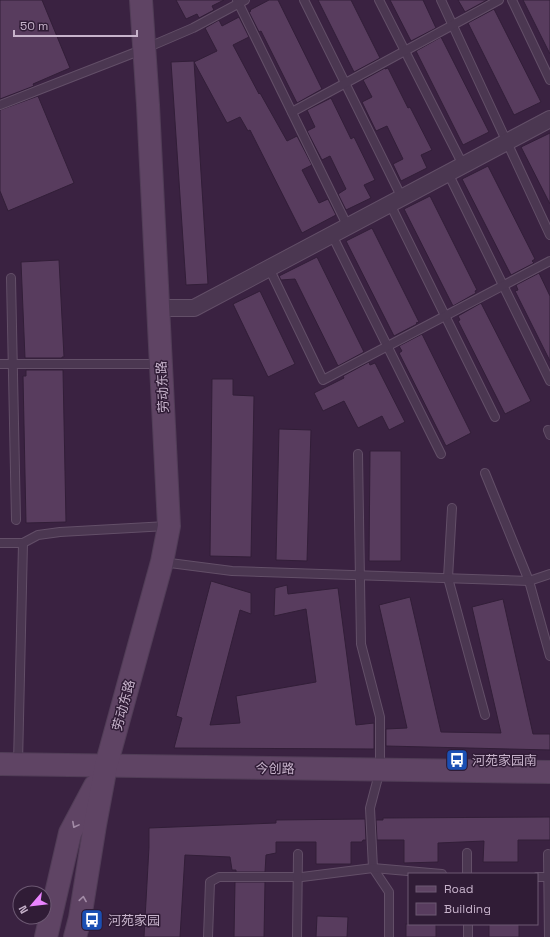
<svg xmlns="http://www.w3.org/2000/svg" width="550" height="937" font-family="'Space Grotesk','Noto Sans SC',sans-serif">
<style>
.building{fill:#583c5e;stroke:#321e38}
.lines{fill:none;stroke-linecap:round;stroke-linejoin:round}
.lane-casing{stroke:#634f68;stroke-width:10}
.street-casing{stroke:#634f68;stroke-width:18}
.secondary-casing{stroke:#513d57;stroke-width:24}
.lane{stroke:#4b3751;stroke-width:8}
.street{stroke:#4b3751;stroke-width:16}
.secondary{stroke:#5f4464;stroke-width:22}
.oneway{stroke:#a38ca7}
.labels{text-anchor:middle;stroke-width:3;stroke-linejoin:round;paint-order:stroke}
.street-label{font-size:13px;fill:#c7b3cb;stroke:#301c36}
.poi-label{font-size:13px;fill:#c7b3cb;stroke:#301c36;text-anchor:start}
</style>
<rect width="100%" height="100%" fill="#3a2241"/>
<g class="building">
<path d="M0 0H42L70 68 33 84 34 86 0 99Z"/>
<path d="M176 0H224L212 6 214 10 199 18 197 14 186 19Z"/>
<path d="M269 0H278L322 89 297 103 261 31 259 32 249 12 251 11 250 10Z"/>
<path d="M318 0H351L380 58 354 72Z"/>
<path d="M390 0H423L436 28 411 41Z"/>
<path d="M458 0H487L465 12Z"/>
<path d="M523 0H550V54Z"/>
<path d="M494 9 541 102 514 115 468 23Z"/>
<path d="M239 17 249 37 233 45 259 94 260 93 287 141 297 136 312 165 302 170 319 203 328 199 336 215 302 233 250 130 248 131 240 117 227 123 194 62 217 51 205 28 219 20 222 26Z"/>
<path d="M441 37 489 132 463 145 416 51Z"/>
<path d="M194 61 208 284 186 285 171 62Z"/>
<path d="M385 68V69L388 68 408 108 410 107 432 150 421 155 427 168 401 181 393 164 403 159 387 126 376 131 362 102 372 97 363 80Z"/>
<path d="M38 96 74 183 8 211 0 191V110Z"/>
<path d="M331 98 351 139 354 137 375 180 364 185 371 198 346 210 338 194 346 189 330 156 322 160 307 131 315 127 307 110Z"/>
<path d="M550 133V204L521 147Z"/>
<path d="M488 166 535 259 532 261 534 263 511 275 462 179Z"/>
<path d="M430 196 477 290 475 291 476 293 453 306 404 209Z"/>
<path d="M372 228 419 322 416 323 417 324 394 336 346 241Z"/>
<path d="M317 257 364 352 338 366 295 279 281 280 279 276Z"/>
<path d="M59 260 64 357H62V358H25L21 262Z"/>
<path d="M539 273 550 296V361L515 291 518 290 516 285Z"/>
<path d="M260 291 295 364 268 377 233 304Z"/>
<path d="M481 303 531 401 505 414 458 321 460 320 458 316Z"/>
<path d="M422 334 471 433 446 446 399 353 402 351 399 346Z"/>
<path d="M369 362 370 365 375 363 405 422 389 430 382 416 358 428 344 401 323 411 314 393 344 378 343 376Z"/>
<path d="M26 370H63L66 522 26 523 23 376H26Z"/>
<path d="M212 379H233V395L254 396 251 557 210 556Z"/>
<path d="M279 429 311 430 307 561 276 560Z"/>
<path d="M370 451H401V561H369Z"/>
<path d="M211 581 251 593V614L240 610 210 725 240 723 236 696 316 682 306 609 274 616 275 588 287 585 288 594 338 588 356 725 374 723V749L174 748 182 718 176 716Z"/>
<path d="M410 597 441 732 501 733 472 607 503 599 533 734H550V750L386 746V729L407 728 379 605Z"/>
<path d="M550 817V840H518V862H483L484 841 438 843V862L404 863V840H377L376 820H383V818Z"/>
<path d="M365 819 366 840H363L362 842H351V864H316V842H276V853L266 855 265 872H236V870H232L230 857 185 855 180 937H144L149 847V828L276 823V820Z"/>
<path d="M235 882H265L264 937H234Z"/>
<path d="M317 916 348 917 347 937H316Z"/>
<rect x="406" y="924" width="30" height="13"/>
<rect x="489" y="924" width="30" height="13"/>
</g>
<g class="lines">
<g class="lane-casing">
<g id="lane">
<path d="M237 0 348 227"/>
<path d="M304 0 402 198"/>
<path d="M379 0 463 165"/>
<path d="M441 0 550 235"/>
<path d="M512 0 550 80"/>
<path d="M0 105 144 49 193 28 245 0"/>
<path d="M292 112 499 0"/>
<path d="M448 173 550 381"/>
<path d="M390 204 495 417"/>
<path d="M332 235 441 454"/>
<path d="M269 268 323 380 550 261"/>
<path d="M11 278 16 520"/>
<path d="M0 364H160"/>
<path d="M548 430 550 435"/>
<path d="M358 454 361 644 380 717V770L370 808 373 868 389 892V937"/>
<path d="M485 473 529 581 550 656"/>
<path d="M452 508 448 578 485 715"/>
<path d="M0 543H23"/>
<path d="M162 562 232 571 529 581 550 574"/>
<path d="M18 763 23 543 38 535 60 532 167 526"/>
<path d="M467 853V874"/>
<path d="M548 854 549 937"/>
<path d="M537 877H550"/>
<path d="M468 924V937"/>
<path d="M208 937 210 882 219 877H302L373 868 442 874"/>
<path d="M297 937 298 854"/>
</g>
</g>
<g class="street-casing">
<path id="street" d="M158 308H194L550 119"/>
</g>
<g class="secondary-casing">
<g id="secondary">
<path d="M0 764 550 772"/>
<path d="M46 937 70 833 95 786"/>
<path d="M75 937 80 918 95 825 106 766 162 562 169 526 148 105 141 0"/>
</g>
</g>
<use href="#lane" class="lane"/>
<use href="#street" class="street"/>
<use href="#secondary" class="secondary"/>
</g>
<defs><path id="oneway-chevron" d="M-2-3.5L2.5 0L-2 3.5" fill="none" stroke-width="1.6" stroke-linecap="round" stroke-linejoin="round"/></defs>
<g class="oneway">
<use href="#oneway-chevron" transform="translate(75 825) rotate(118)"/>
<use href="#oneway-chevron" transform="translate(83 899) rotate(-81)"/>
</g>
<defs>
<g id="bus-square" transform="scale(1.15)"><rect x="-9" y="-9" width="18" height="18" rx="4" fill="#1a4fb4" stroke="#301c36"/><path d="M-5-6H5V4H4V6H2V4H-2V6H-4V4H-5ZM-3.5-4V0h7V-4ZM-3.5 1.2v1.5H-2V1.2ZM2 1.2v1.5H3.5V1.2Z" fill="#fff"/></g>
</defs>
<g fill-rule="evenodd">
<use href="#bus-square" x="457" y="760"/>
<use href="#bus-square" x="92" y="920"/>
</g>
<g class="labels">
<g class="street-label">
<text transform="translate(162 387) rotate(-93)" y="5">劳动东路</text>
<text transform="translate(123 705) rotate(-75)" y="5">劳动东路</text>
<text transform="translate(275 768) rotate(1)" y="5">今创路</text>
</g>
<g class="poi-label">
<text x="472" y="765">河苑家园南</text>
<text x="108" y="925">河苑家园</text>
</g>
</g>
<rect x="408" y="873" width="130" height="52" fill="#301c36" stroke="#6c5872"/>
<rect x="416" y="886" width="20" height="6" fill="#5f4464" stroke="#6c5872"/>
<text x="444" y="893" font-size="12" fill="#c7b3cb">Road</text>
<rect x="416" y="903" width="20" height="12" fill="#583c5e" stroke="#6c5872"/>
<text x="444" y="913" font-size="12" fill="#c7b3cb">Building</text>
<g transform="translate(32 905) rotate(242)"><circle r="19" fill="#301c36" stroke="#6c5872"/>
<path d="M0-3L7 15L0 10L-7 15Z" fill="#ea84ff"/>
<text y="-6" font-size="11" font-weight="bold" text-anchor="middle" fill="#c7b3cb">N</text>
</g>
<path d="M14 30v6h123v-6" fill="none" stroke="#c7b3cb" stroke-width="2"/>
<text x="20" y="30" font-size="12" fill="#c7b3cb" stroke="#301c36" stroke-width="3" paint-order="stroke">50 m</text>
</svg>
